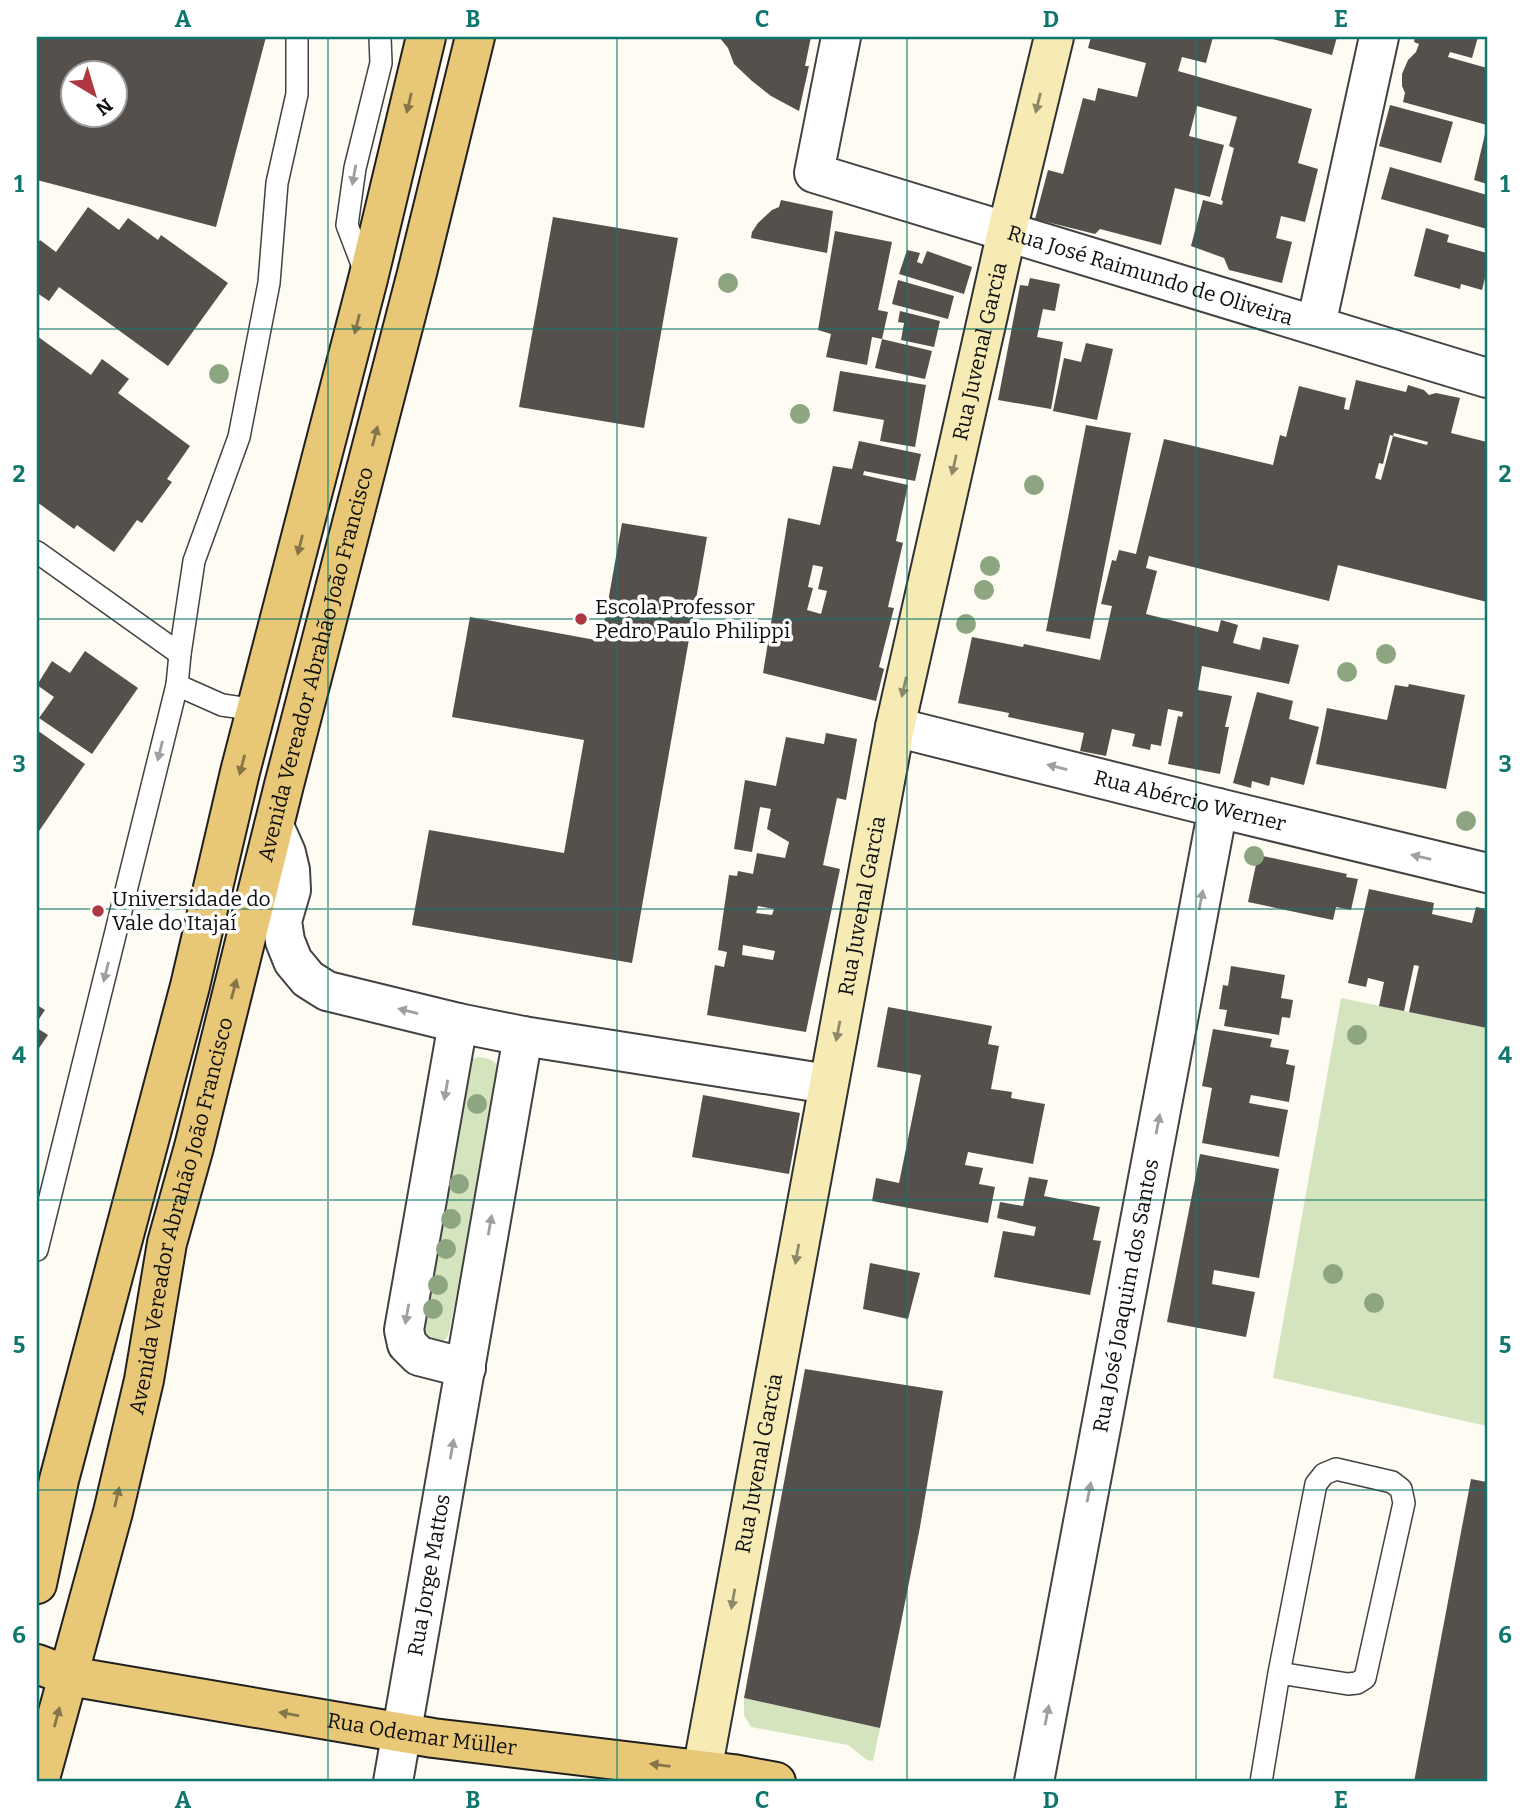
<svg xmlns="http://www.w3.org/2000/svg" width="1524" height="1819" font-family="Bitter,serif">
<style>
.green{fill:#d4e4bf}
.building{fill:#56504c;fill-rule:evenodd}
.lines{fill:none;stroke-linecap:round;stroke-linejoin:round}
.lane-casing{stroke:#424242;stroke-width:24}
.street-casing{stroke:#424242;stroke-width:42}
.secondary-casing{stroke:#313131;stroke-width:42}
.primary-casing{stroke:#202020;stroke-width:42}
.lane{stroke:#fff;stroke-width:21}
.street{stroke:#fff;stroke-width:38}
.secondary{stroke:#f6ebb5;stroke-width:38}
.primary{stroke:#e8c877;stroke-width:38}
.tree{fill:#8ea582}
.oneway{fill:#867548}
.oneway2{fill:#8e886a}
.oneway3{fill:#9f9f9f}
.grid{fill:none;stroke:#0f766e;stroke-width:2;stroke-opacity:0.55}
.poi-dot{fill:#ae3742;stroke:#fff;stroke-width:2.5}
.labels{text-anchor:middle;stroke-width:7;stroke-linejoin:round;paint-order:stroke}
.street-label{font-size:21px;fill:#0f0f0f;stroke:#fff}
.poi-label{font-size:21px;fill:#0f0f0f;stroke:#fff;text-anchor:start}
.neatline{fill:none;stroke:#0f766e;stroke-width:2.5}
.grid-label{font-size:23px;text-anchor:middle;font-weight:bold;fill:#0f766e}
</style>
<rect width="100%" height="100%" fill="#fdfbf2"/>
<g class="green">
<path d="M1341 998 1487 1028V1426L1273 1378Z"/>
<path d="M480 1057C492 1059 499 1062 501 1075L449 1332 447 1338 436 1346 412 1325 470 1059Z"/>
<path d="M744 1698 880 1728 873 1761 867 1760 848 1745 751 1727 744 1715Z"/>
</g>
<g class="building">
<path d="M37 37H266L216 227 37 180ZM74 74H116V116H74Z"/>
<path d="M719 37H811L805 66H809L799 111 771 96 752 81 734 64 728 48Z"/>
<path d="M1091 37H1213L1206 63 1182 57 1178 71 1312 109 1298 163 1318 169 1305 222 1281 216 1276 238 1292 242 1282 283 1229 270 1224 258 1191 246 1203 200 1222 205 1223 201 1221 200 1234 148 1229 146 1237 117 1197 106 1189 136 1224 145 1210 197 1175 188 1161 245 1100 229 1095 234 1035 219 1048 170 1063 174 1083 98 1095 101 1098 88 1137 97 1146 63 1088 48Z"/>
<path d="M1265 37H1337L1332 55Z"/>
<path d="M1415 37H1478L1472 58 1450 52 1448 57 1487 68V125L1403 102 1405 93 1402 86V74L1408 60 1416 52 1419 44 1414 42Z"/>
<path d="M1390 105 1453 122 1441 163 1379 146Z"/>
<path d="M1486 130H1487V184L1474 180Z"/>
<path d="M1390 167 1487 195V229L1381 199Z"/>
<path d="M781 200 833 211 827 253 751 238 752 232 758 223 772 210 779 207Z"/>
<path d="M88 207 119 230 128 218 158 240 161 235 228 283 168 366 59 287 49 301 37 293V244L40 240 56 252Z"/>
<path d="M553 217 678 238 644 428 519 407Z"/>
<path d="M1426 228 1449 235 1447 242 1487 253V270L1482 290 1461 284 1460 289 1414 276Z"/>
<path d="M835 231 892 242 878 310 888 312 882 339 872 337 867 365 826 357 831 334 818 330Z"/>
<path d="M907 250 920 253 917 262 922 264 927 251 972 267 964 294 899 274Z"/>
<path d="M1030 278 1060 284 1055 311 1043 309 1037 337 1063 342 1051 409 998 400 1020 285 1028 286Z"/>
<path d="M898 280 954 296 948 319 892 304Z"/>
<path d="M900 311 940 321 934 347 901 340 904 323 898 322Z"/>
<path d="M37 336 91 375 102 359 129 379 118 393 190 446 167 479 172 482 142 523 137 520 114 552 77 525 74 529 37 502Z"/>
<path d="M882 339 932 351 925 379 875 368Z"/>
<path d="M1086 343 1113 349 1097 420 1053 411 1064 358 1081 362Z"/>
<path d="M840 371 926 385 915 447 880 441 884 420 833 411Z"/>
<path d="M1356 380 1406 392 1408 385 1424 390 1429 395 1436 393 1460 398 1451 433 1487 442V602L1338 565 1329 601 1149 556 1146 568 1157 571 1146 614 1218 632 1221 620 1238 625 1233 643 1260 650 1263 637 1299 645 1289 684 1202 666 1198 690 1232 696 1225 727H1229L1220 774 1168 764 1178 716 1182 717 1183 712 1168 709 1161 746 1151 744 1150 750 1132 746 1135 734 1112 729 1106 756 1080 751 1084 733 1008 717 1009 713 958 703 972 637 1023 647 1024 644 1100 660 1112 606 1101 604 1112 560 1116 561 1119 550 1136 554 1164 439 1273 465 1280 435 1286 437 1299 386 1346 398 1344 409 1349 410ZM1394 433 1428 442 1427 445 1393 436ZM1390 435 1393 436 1381 480 1375 478 1379 463 1383 464Z"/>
<path d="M1086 425 1131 433 1090 639 1046 631Z"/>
<path d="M859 441 921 454 915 481 864 471 863 475 908 485 896 541 903 543 888 607 894 608 879 667 884 669 876 701 763 673 788 518 820 525 833 466 852 469ZM813 565 823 567 818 589 827 591 821 614 807 610 813 588 808 587Z"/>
<path d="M622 523 707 537 632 963 412 925 429 830 564 853 584 740 452 717 470 617 601 641Z"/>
<path d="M85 651 138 688 92 754 39 718 54 697 37 685 52 661 70 673Z"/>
<path d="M1409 684 1465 695 1446 789 1316 764 1327 708 1387 720 1395 685 1408 687Z"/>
<path d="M1257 692 1293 701 1289 719 1319 727 1304 785 1271 777 1269 786 1252 781 1251 788 1233 783Z"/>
<path d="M37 730 85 764 37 834Z"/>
<path d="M826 733 857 739 846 800 837 798 823 865 840 869 806 1032 707 1015 715 965 724 967 727 952 718 950 729 875 737 876 738 871 753 874 757 853 785 858 789 842 767 829 771 809 760 807 752 852 734 849 745 780 776 786 786 737 824 744ZM758 906 774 909 772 915 756 913ZM743 945 775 951 773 960 742 955Z"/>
<path d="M1258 855 1347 874 1346 877 1358 879 1351 910 1336 907 1333 920 1248 902Z"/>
<path d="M1369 889 1434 903 1432 914 1472 923 1476 907 1487 909V1028L1409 1012 1419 966 1414 965 1404 1011 1379 1006 1384 982 1368 978 1366 987 1348 983Z"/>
<path d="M1231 966 1285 975 1281 998 1293 1000 1290 1018 1282 1017 1279 1035 1224 1026 1227 1010 1219 1009 1223 985 1228 986Z"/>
<path d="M37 1005 45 1010 37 1022Z"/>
<path d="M888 1007 992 1026 988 1044 999 1046 991 1089 1012 1092 1011 1098 1045 1104 1033 1164 968 1152 965 1165 983 1168 979 1184 995 1187 988 1223 872 1201 876 1178 899 1183 921 1075 877 1067Z"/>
<path d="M37 1028 48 1035 37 1051Z"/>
<path d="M1213 1029 1272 1039 1270 1047 1289 1050 1286 1064 1295 1066 1289 1102 1251 1095 1249 1103 1288 1110 1279 1157 1202 1143 1212 1088 1202 1086Z"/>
<path d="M703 1095 800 1113 789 1174 692 1157Z"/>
<path d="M1200 1154 1279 1169 1259 1278 1214 1270 1212 1284 1255 1292 1246 1337 1167 1322Z"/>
<path d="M1029 1177 1048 1180 1044 1196 1100 1207 1093 1240 1101 1241 1090 1295 994 1277 1003 1231 1034 1236 1036 1227 997 1218 1000 1202 1023 1206Z"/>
<path d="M870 1263 920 1273 908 1319 863 1309Z"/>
<path d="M805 1369 943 1391 920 1527 880 1728 744 1698Z"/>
<path d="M1471 1479 1487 1482V1782H1414Z"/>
</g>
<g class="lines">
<g class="lane-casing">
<g id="lane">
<path d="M365 272 347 225 355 168 381 63 380 37"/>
<path d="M37 552 180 654"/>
<path d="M177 685 222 705 257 710"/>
<path d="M37 1250 177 685 180 654 194 561 239 437 269 283 277 183 297 94V37"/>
<path d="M1261 1782 1279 1673 1316 1484 1324 1474 1336 1469 1392 1482 1401 1489 1404 1503 1365 1678 1357 1683 1348 1684 1279 1673"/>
</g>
</g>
<g class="street-casing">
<g id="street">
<path id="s1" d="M841 37 814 173 1487 378"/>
<path d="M1316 325 1379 37"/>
<path id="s2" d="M895 727 1218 808 1487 873"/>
<path d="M274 826 286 853 290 870 291 890 282 921 285 941 293 961 308 979 327 991 458 1023 523 1036 828 1084"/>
<path d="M458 1023 404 1330 407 1344 419 1356 466 1368"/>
<path id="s3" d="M393 1782 523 1036"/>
<path id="s4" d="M1034 1782 1218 808"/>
</g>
</g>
<g class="secondary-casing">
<g id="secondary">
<path id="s5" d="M700 1782 895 727 1007 231 1054 37"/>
</g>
</g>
<g class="primary-casing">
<g id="primary">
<path d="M37 1584 59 1480 190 986 240 772 368 279 426 37"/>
<path id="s6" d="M37 1664 69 1676 433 1738 733 1774 776 1782"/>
<path id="s7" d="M39 1782 113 1512 144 1380 167 1243 194 1147 284 785 417 273 475 37"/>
</g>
</g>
<use href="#lane" class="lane"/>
<use href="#street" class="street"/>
<use href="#secondary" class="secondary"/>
<use href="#primary" class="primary"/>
</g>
<g class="tree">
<circle cx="728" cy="283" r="10"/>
<circle cx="219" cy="374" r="10"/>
<circle cx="800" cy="414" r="10"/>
<circle cx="1034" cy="485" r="10"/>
<circle cx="990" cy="566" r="10"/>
<circle cx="984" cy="590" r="10"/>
<circle cx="966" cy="624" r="10"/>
<circle cx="1386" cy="654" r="10"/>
<circle cx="1347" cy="672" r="10"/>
<circle cx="1466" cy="821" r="10"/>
<circle cx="1254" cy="856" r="10"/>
<circle cx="1357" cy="1035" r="10"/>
<circle cx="477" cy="1104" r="10"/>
<circle cx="459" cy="1184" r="10"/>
<circle cx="451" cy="1219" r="10"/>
<circle cx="446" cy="1249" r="10"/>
<circle cx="1333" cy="1274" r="10"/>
<circle cx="438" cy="1285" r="10"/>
<circle cx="1374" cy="1303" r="10"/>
<circle cx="433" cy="1309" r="10"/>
</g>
<defs><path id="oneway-solid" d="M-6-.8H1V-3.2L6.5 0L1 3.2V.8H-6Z" transform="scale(1.75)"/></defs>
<g class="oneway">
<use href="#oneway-solid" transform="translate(409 103) rotate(103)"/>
<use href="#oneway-solid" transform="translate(357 324) rotate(104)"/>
<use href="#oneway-solid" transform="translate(375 436) rotate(-75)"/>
<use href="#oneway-solid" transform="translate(300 545) rotate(104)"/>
<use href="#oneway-solid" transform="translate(242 765) rotate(105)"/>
<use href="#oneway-solid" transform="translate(234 989) rotate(-75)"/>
<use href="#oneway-solid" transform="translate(117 1497) rotate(-77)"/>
<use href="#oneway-solid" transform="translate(289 1714) rotate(-170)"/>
<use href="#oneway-solid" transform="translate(57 1717) rotate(-75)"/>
<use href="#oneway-solid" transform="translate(660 1765) rotate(-173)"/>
</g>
<g class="oneway2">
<use href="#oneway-solid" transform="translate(1038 103) rotate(104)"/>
<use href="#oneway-solid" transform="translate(954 465) rotate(103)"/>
<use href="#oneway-solid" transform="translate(904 687) rotate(103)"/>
<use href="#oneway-solid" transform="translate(838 1031) rotate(101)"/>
<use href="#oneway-solid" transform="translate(797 1254) rotate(100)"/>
<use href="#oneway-solid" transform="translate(733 1599) rotate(100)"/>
</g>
<g class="oneway3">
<use href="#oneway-solid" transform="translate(354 175) rotate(100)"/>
<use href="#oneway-solid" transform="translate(160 751) rotate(104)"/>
<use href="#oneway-solid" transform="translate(1057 767) rotate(-166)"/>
<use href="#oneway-solid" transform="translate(1421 857) rotate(-167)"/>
<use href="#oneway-solid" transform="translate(1201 900) rotate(-79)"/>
<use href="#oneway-solid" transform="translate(106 972) rotate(104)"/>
<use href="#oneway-solid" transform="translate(408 1011) rotate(-166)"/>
<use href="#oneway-solid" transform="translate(446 1090) rotate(100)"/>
<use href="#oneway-solid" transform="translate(1158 1124) rotate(-79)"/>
<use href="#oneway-solid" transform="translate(490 1225) rotate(-80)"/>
<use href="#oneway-solid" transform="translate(407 1314) rotate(100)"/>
<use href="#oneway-solid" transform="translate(452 1449) rotate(-80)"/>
<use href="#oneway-solid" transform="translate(1089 1492) rotate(-79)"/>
<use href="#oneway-solid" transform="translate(1047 1715) rotate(-79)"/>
</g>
<path class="grid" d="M328 37V1782M617 37V1782M907 37V1782M1196 37V1782M37 329H1487M37 619H1487M37 909H1487M37 1200H1487M37 1490H1487"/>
<g class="poi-dot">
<circle cx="581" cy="619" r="7"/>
<circle cx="98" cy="911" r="7"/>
</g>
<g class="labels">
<g class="street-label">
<text dy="7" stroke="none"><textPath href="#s1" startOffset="490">Rua José Raimundo de Oliveira</textPath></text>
<text dy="7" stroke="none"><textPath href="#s5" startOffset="1458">Rua Juvenal Garcia</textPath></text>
<text dy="7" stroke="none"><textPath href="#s7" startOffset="1152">Avenida Vereador Abrahão João Francisco</textPath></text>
<text dy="7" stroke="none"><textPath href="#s2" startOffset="304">Rua Abércio Werner</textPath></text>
<text dy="7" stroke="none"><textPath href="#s5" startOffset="891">Rua Juvenal Garcia</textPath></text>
<text dy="7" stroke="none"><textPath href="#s7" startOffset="584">Avenida Vereador Abrahão João Francisco</textPath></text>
<text dy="7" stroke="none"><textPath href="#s4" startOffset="495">Rua José Joaquim dos Santos</textPath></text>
<text dy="7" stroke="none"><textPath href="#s5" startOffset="324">Rua Juvenal Garcia</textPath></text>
<text dy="7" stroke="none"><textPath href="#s3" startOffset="210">Rua Jorge Mattos</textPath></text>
<text dy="7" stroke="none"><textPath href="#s6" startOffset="392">Rua Odemar Müller</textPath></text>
</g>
<g class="poi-label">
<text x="595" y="614">Escola Professor<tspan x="595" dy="24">Pedro Paulo Philippi</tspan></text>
<text x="112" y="906">Universidade do<tspan x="112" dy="24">Vale do Itajaí</tspan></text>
</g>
</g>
<rect width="1524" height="1819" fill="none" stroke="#ffffff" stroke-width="77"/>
<g transform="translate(94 94) rotate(142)"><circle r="33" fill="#ffffff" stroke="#9f9f9f" stroke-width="2"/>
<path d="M0-5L12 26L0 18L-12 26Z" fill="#ae3742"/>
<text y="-10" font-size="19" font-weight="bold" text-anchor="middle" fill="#0f0f0f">N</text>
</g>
<rect x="38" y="38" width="1448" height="1742" class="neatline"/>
<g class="grid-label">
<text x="183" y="27">A</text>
<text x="473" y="27">B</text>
<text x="762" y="27">C</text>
<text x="1051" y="27">D</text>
<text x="1341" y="27">E</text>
<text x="19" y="192">1</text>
<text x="1505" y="192">1</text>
<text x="19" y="482">2</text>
<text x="1505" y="482">2</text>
<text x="19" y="772">3</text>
<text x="1505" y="772">3</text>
<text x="19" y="1063">4</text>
<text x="1505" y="1063">4</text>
<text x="19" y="1353">5</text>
<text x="1505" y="1353">5</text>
<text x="19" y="1643">6</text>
<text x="1505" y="1643">6</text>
<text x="183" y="1808">A</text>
<text x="473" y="1808">B</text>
<text x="762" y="1808">C</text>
<text x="1051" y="1808">D</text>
<text x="1341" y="1808">E</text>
</g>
</svg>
